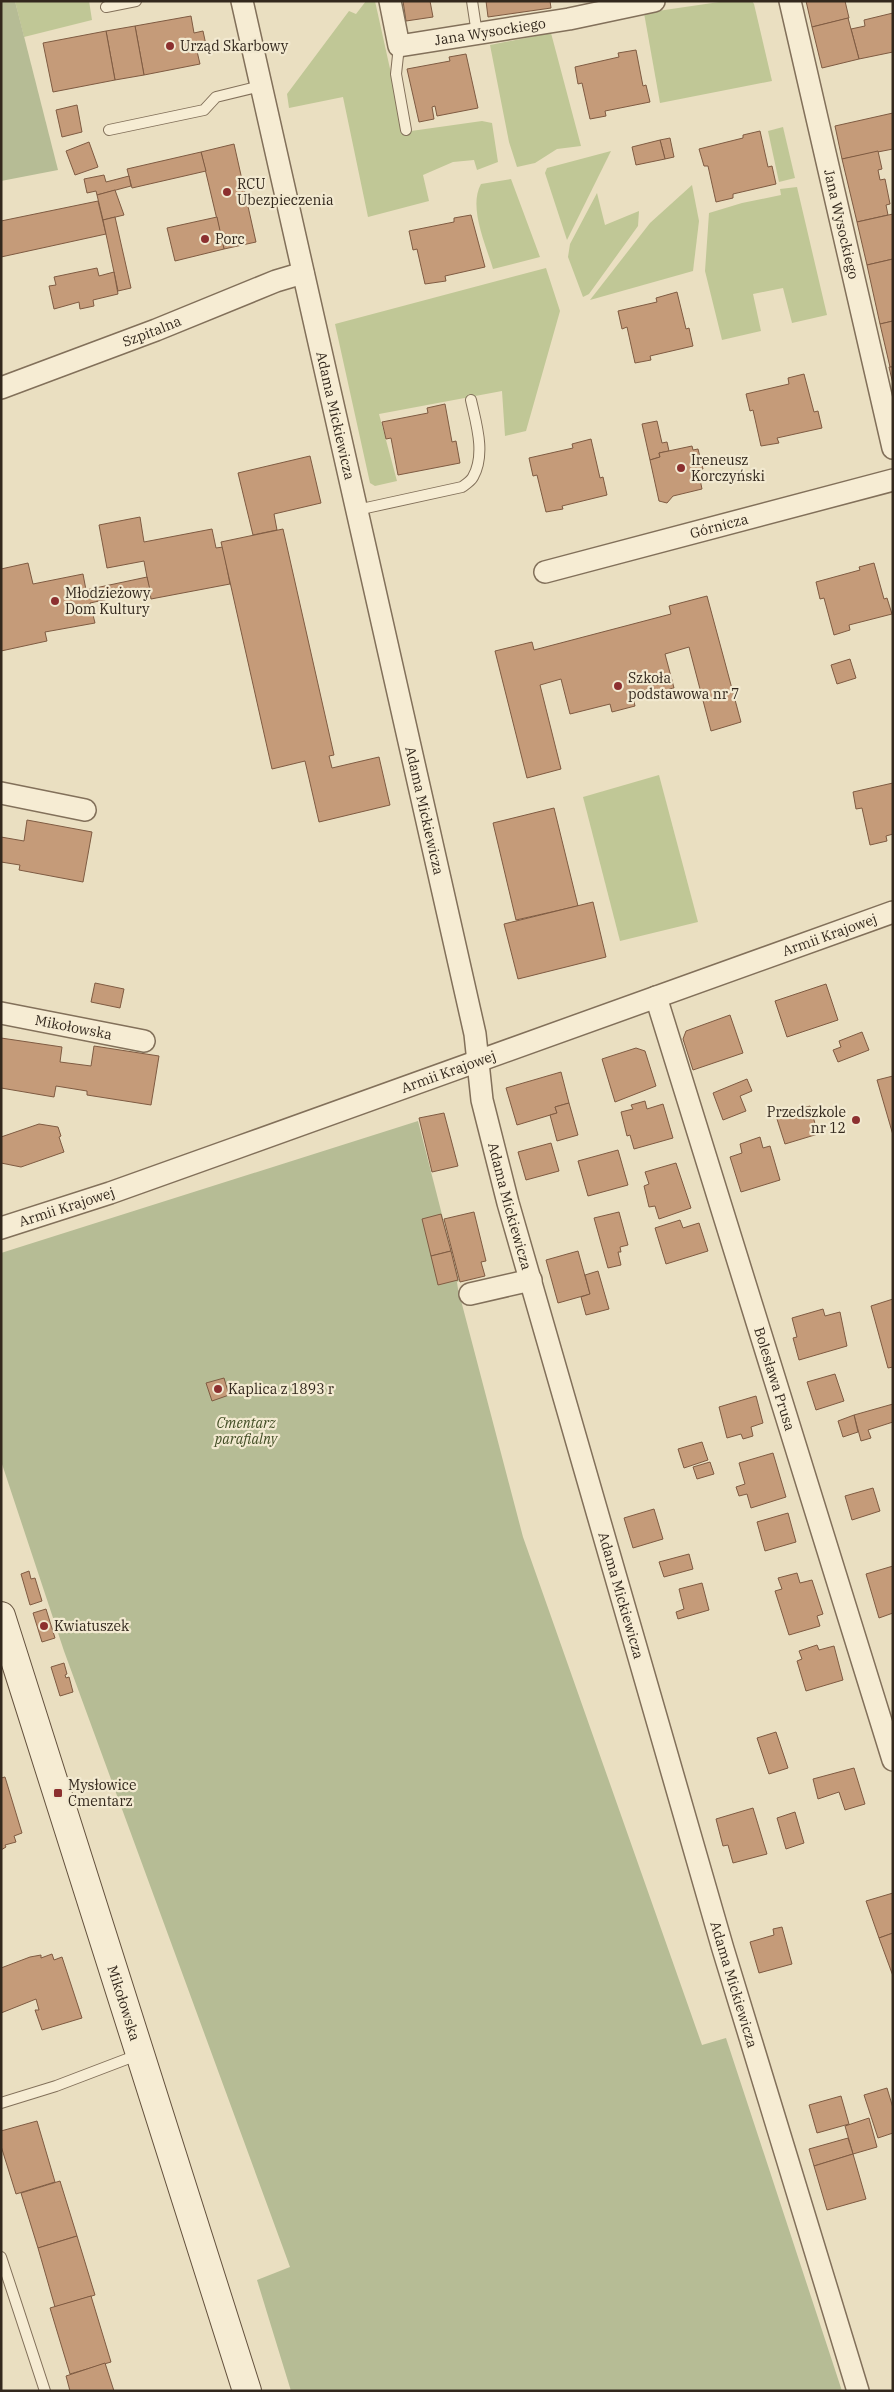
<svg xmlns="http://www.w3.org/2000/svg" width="894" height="2392" font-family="'IBM Plex Serif',serif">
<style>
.green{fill:#c0c796}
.cemetery{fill:#b6bc95}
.building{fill:#c59b79;stroke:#7f5b42}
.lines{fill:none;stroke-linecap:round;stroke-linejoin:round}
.lane-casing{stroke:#82705a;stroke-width:12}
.street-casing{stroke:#82705a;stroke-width:24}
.secondary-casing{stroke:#64513d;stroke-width:30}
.lane{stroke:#f6ecd3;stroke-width:10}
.street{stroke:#f6ecd3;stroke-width:21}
.secondary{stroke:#f6ecd3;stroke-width:28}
.poi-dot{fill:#8c302f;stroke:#f2e9d0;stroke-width:2}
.labels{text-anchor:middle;stroke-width:4.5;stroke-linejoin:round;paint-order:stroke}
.street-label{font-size:14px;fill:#33281d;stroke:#f2e9d0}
.poi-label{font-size:14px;fill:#33281d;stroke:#f2e9d0;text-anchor:start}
.park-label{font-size:14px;font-style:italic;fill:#424e25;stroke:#f2e9d0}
</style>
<rect width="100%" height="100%" fill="#eadfc1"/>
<g class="green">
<path d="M15 1H89L92 20 24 37Z"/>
<path d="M366 1H375L404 132 482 121 492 123 498 162 477 170 474 160 453 162 423 175 429 201 368 217 343 97 289 108 287 94 349 11 356 14Z"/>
<path d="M726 1H752L754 4 772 81 660 103 644 13Z"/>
<path d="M551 33 581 146 557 149 535 163 517 167 509 142 490 45Z"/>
<path d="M783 127 795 178 779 182 768 131Z"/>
<path d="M611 151 567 240 545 173 547 168Z"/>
<path d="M511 179 540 257 493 269C486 245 468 207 481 184Z"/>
<path d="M692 185 699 221 693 271 590 300 650 223Z"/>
<path d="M797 187 827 315 792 323 783 288 753 294 761 331 722 340 705 271 709 213 742 203 781 195 780 189Z"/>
<path d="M597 193 605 225 639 211 638 226 589 294 583 297 568 257 570 244Z"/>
<path d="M546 268 560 311 526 431 505 436 502 391 379 414 397 481 375 486 370 483 335 324Z"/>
<path d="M659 775 698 922 620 941 583 797Z"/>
</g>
<g class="cemetery">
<path d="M1 1H15L58 170 1 181Z"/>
<path d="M418 1121 459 1281 457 1282 458 1289 523 1537 702 2045 726 2038 842 2391H291L257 2280 290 2267 64 1651 1 1461V1253Z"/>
</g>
<g class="building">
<path d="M403 1H430L433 17 406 21Z"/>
<path d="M486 1H550L551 8 488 17Z"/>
<path d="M806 1H845L849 18 812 27Z"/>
<path d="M893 13V52L859 59 851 29 865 26 864 20Z"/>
<path d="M191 16 194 33 203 31 206 45 196 47 200 64 144 75 135 26Z"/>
<path d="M848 18 859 59 822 68 812 27Z"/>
<path d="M135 26 144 75 115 80 106 31Z"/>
<path d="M106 31 115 80 53 92 43 43Z"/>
<path d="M636 50 643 86 646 85 650 102 605 111 606 116 590 119 582 83 578 84 575 67 619 57 618 53Z"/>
<path d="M466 54 478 108 437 116 435 106 432 107 434 119 419 122 407 69 450 61 449 57Z"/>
<path d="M77 105 82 132 62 137 56 110Z"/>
<path d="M893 113V149L842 159 835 126Z"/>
<path d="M760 131 768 167 772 166 776 184 733 194V198L716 202 708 166H704L699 149 743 138V135Z"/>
<path d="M670 138 674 157 665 159 660 140Z"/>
<path d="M660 140 665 159 636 165 632 147Z"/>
<path d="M89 142 98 167 75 175 66 151Z"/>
<path d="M234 144 256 242 224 249 201 152Z"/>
<path d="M878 151 882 169 878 170 880 180 885 179 890 204 886 205 888 215 857 222 842 159Z"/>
<path d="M201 152 206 171 132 188 127 169Z"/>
<path d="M104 175 106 182 129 176 131 186 97 195 96 191 87 193 84 179Z"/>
<path d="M115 190 124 215 103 220 97 195Z"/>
<path d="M98 201 106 234 1 257V221Z"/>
<path d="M893 214V259L867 265 857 222Z"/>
<path d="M471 215 485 267 445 276 446 281 425 284 417 249 413 250 409 231 454 222V218Z"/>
<path d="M115 217 131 288 118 291 103 220Z"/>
<path d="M217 217 224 249 175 261 167 228Z"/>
<path d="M893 259V321L880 324 867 265Z"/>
<path d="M97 268 99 276 114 272 118 294 93 300 94 306 80 309 79 302 54 309 49 286 56 285 54 277Z"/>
<path d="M677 292 686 329 689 328 693 346 650 356 651 360 635 363 627 327 622 329 618 311 657 302 656 298Z"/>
<path d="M893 321V367H890L880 324Z"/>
<path d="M889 367H893V384Z"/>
<path d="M804 374 814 412 818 411 822 428 777 438 779 443 761 446 753 410 750 411 746 394 789 384 788 378Z"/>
<path d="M445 404 452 442 456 441 460 463 398 475 391 438 386 439 382 422 428 413 427 408Z"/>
<path d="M657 421 662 443 667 442 669 451 659 453 660 457 650 460 642 424Z"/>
<path d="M591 439 600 478 603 477 607 495 562 506 563 509 546 512 537 475 533 476 529 458 573 448 572 444Z"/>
<path d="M692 446 693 450 698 449 703 469 698 470 702 489 673 496 667 503 659 501 650 460 660 457 659 453Z"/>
<path d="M310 456 321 503 274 514 277 530 253 535 238 473Z"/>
<path d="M140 517 144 542 212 529 216 548 223 547 230 584 151 599 144 561 107 568 99 525Z"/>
<path d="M283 529 334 755 329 756 332 768 379 757 390 805 319 822 305 761 272 769 221 542Z"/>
<path d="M28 563 33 584 83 574 86 590 147 577 150 590 90 603 95 623 45 632 47 641 1 651V569Z"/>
<path d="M874 563 884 599 887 598 892 614 849 625 850 630 834 635 824 598 820 599 816 582 860 570 859 567Z"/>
<path d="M707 596 741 722 711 731 689 647 665 654 674 688 633 698 635 706 612 712 610 704 570 714 561 679 540 685 561 769 527 778 495 651 532 642 534 650 671 614 669 606Z"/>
<path d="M850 659 856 678 837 684 831 665Z"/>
<path d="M893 783V834L886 836 887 841 870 845 862 808 856 809 853 792Z"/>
<path d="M554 808 578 906 516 920 493 823Z"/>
<path d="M27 820 92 832 83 882 19 870 20 865 1 862V837L24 841Z"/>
<path d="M593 902 606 957 518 979 504 924Z"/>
<path d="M95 983 124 989 120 1008 91 1002Z"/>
<path d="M826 984 838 1020 787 1037 775 1001Z"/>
<path d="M730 1015 743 1053 693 1070 683 1039 686 1031Z"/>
<path d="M862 1032 869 1050 838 1062 833 1050 841 1047 839 1041Z"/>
<path d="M1 1038 62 1047 60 1062 91 1066 94 1046 159 1056 151 1105 87 1095V1091L56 1086 54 1097 1 1088Z"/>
<path d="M636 1048 645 1051 656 1086 615 1102 602 1059Z"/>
<path d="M561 1072 569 1103 555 1107 557 1113 517 1125 506 1088Z"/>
<path d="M893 1076V1135L877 1080Z"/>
<path d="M747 1079 752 1091 740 1096 746 1111 723 1120 713 1093Z"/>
<path d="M645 1101 647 1109 663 1104 673 1138 634 1149 630 1135 627 1136 621 1112 633 1109 631 1105Z"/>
<path d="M569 1103 578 1135 557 1141 550 1115 557 1113 555 1107Z"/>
<path d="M810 1106 818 1134 785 1144 776 1116Z"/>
<path d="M444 1113 458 1166 432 1172 419 1118Z"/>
<path d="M39 1124 58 1127 61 1136 59 1137 64 1152 21 1167 1 1163V1137Z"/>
<path d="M760 1137 763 1148 770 1146 780 1180 741 1192 730 1157 742 1153 740 1144Z"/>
<path d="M551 1143 559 1171 526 1180 518 1152Z"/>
<path d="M618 1150 628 1185 588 1196 578 1161Z"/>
<path d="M676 1163 691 1208 659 1219 655 1206 649 1207 644 1186 649 1184 645 1172Z"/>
<path d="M474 1212 486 1261 481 1262 485 1276 460 1282 444 1219Z"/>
<path d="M619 1212 628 1245 620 1247 621 1252H618L621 1265 608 1268 594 1218Z"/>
<path d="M441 1214 451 1251 431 1256 422 1219Z"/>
<path d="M680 1220 683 1228 699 1223 708 1251 666 1264 655 1228Z"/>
<path d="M451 1251 458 1280 438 1285 431 1256Z"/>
<path d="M578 1251 590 1294 558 1303 546 1260Z"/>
<path d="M598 1271 609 1309 586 1315 581 1297 590 1294 585 1275Z"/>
<path d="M893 1299V1367L888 1368 871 1306Z"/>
<path d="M823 1309 825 1316 840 1312 847 1346 799 1360 793 1338 797 1337 792 1318Z"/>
<path d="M835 1374 844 1401 816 1410 807 1382Z"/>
<path d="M224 1378 229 1395 212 1401 206 1383Z"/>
<path d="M756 1396 763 1423 751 1427 753 1436 743 1439 741 1434 727 1438 719 1407Z"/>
<path d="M893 1404V1422L868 1430 871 1438 861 1441 854 1415Z"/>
<path d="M854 1415 858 1432 843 1437 838 1421Z"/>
<path d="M702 1442 708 1460 684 1468 678 1449Z"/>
<path d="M773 1453 786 1497 751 1508 747 1494 739 1496 736 1487 745 1484 739 1463Z"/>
<path d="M710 1462 714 1474 697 1479 693 1467Z"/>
<path d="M873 1488 880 1511 852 1520 845 1496Z"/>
<path d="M654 1509 663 1539 633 1548 624 1518Z"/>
<path d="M788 1513 796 1542 765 1551 757 1522Z"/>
<path d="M689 1554 693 1569 664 1577 659 1562Z"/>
<path d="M893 1566V1613L879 1618 866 1574Z"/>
<path d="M29 1571 31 1579 35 1578 42 1601 30 1605 21 1574Z"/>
<path d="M797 1573 800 1583 812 1580 823 1614 817 1616 820 1626 789 1635 775 1591 782 1589 778 1578Z"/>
<path d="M702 1583 709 1610 678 1619 676 1612 684 1609 679 1589Z"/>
<path d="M46 1609 55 1638 42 1642 33 1613Z"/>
<path d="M817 1645 819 1650 834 1646 843 1680 806 1691 797 1661 802 1659 799 1651Z"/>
<path d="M64 1663 67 1674 65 1675 66 1678 69 1677 73 1692 60 1696 51 1667Z"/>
<path d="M776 1732 788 1768 769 1774 757 1738Z"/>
<path d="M854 1768 865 1804 845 1810 839 1792 818 1799 813 1779Z"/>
<path d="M5 1777 22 1833 14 1836 16 1842 5 1845 6 1847 1 1850V1778Z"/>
<path d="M753 1808 767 1854 733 1863 728 1845 723 1846 716 1819Z"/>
<path d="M795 1812 804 1843 786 1849 777 1818Z"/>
<path d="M893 1893V1933L879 1938 866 1901Z"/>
<path d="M782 1927 792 1964 759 1973 750 1942 774 1935 773 1929Z"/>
<path d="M893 1933V1976L879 1938Z"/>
<path d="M52 1954 54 1960 62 1957 82 2018 42 2030 35 2010H39L36 1999 1 2013V1968L30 1957 41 1955V1958Z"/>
<path d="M887 2088 893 2108V2133L878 2138 864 2095Z"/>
<path d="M841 2096 849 2124 817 2133 809 2105Z"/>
<path d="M869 2118 877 2147 853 2154 845 2126Z"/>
<path d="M37 2121 55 2182 16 2194 1 2146V2131Z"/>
<path d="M848 2138 853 2154 814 2166 809 2149Z"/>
<path d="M853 2154 866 2199 827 2210 814 2166Z"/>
<path d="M60 2181 77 2236 38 2248 21 2193Z"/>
<path d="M77 2236 95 2295 55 2307 38 2248Z"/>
<path d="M91 2296 111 2362 70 2374 50 2308Z"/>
<path d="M105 2363 114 2391H70L66 2376Z"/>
</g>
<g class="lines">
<g class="lane-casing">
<g id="lane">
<path d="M472 1 477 34"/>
<path d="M106 7 136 1"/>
<path d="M399 46 396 74 406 130"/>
<path d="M109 130 204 110 216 97 261 86"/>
<path d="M357 510 462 487C466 484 471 481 473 477 486 454 476 423 471 400"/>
<path d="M1 2103 56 2086 140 2054"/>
<path d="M1 2257 45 2391"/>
</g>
</g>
<g class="street-casing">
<g id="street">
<path id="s1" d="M242 1 475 1034 482 1100 508 1203 723 1949 858 2391"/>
<path id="s2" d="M390 1 399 46 569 19 654 1"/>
<path id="s3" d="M790 1 893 448"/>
<path id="s4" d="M1 388 156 330 276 281 303 273"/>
<path id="s5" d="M545 572 893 480"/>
<path d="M1 793 85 810"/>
<path id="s6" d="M656 997 893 1760"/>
<path id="s7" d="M1 1013 144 1041"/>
<path id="s8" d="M1 1228 110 1193 236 1148 893 912"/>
<path d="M470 1294 531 1280"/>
</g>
</g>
<g class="secondary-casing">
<g id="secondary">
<path id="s9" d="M1 1616 247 2391"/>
</g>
</g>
<use href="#lane" class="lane"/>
<use href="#street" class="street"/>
<use href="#secondary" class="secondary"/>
</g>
<g class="poi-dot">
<circle cx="170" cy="46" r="5"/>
<circle cx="227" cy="192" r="5"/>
<circle cx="205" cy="239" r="5"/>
<circle cx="681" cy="468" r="5"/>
<circle cx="55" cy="601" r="5"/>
<circle cx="618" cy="686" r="5"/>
<circle cx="856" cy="1120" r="5"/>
<circle cx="218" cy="1389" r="5"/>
<circle cx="44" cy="1626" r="5"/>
<rect x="53" y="1788" width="10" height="10" rx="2.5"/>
</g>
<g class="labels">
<g class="street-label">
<text dy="5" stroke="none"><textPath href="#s2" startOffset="138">Jana Wysockiego</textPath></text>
<text dy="5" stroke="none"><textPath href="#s3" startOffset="229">Jana Wysockiego</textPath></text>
<text dy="5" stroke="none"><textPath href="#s4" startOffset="161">Szpitalna</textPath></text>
<text dy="5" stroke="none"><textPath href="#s1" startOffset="425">Adama Mickiewicza</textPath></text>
<text dy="5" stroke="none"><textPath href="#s5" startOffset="180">Górnicza</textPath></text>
<text dy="5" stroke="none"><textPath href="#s1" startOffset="830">Adama Mickiewicza</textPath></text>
<text dy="5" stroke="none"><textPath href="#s8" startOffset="879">Armii Krajowej</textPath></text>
<text dy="5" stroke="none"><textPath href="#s7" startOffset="74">Mikołowska</textPath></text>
<text dy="5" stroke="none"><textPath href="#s8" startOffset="474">Armii Krajowej</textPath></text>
<text dy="5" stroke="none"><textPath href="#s1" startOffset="1235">Adama Mickiewicza</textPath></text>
<text dy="5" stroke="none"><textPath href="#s8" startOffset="69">Armii Krajowej</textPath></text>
<text dy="5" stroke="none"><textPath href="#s6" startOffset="400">Bolesława Prusa</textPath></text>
<text dy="5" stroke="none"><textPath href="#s1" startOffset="1640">Adama Mickiewicza</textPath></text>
<text dy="5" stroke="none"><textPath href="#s1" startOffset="2045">Adama Mickiewicza</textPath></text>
<text dy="5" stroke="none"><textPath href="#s9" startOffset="406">Mikołowska</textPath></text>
</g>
<g class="poi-label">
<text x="180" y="51">Urząd Skarbowy</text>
<text x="237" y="189">RCU<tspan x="237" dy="16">Ubezpieczenia</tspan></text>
<text x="215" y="244">Porc</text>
<text x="691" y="465">Ireneusz<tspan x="691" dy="16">Korczyński</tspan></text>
<text x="65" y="598">Młodzieżowy<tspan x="65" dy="16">Dom Kultury</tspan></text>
<text x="628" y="683">Szkoła<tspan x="628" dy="16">podstawowa nr 7</tspan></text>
<text x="846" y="1117" text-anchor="end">Przedszkole<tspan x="846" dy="16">nr 12</tspan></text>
<text x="228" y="1394">Kaplica z 1893 r</text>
<text x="54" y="1631">Kwiatuszek</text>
<text x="68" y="1790">Mysłowice<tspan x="68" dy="16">Cmentarz</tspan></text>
</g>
<g class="park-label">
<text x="246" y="1428">Cmentarz<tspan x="246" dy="16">parafialny</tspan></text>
</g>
</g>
<rect width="894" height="2392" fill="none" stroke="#33281d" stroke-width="5"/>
</svg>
